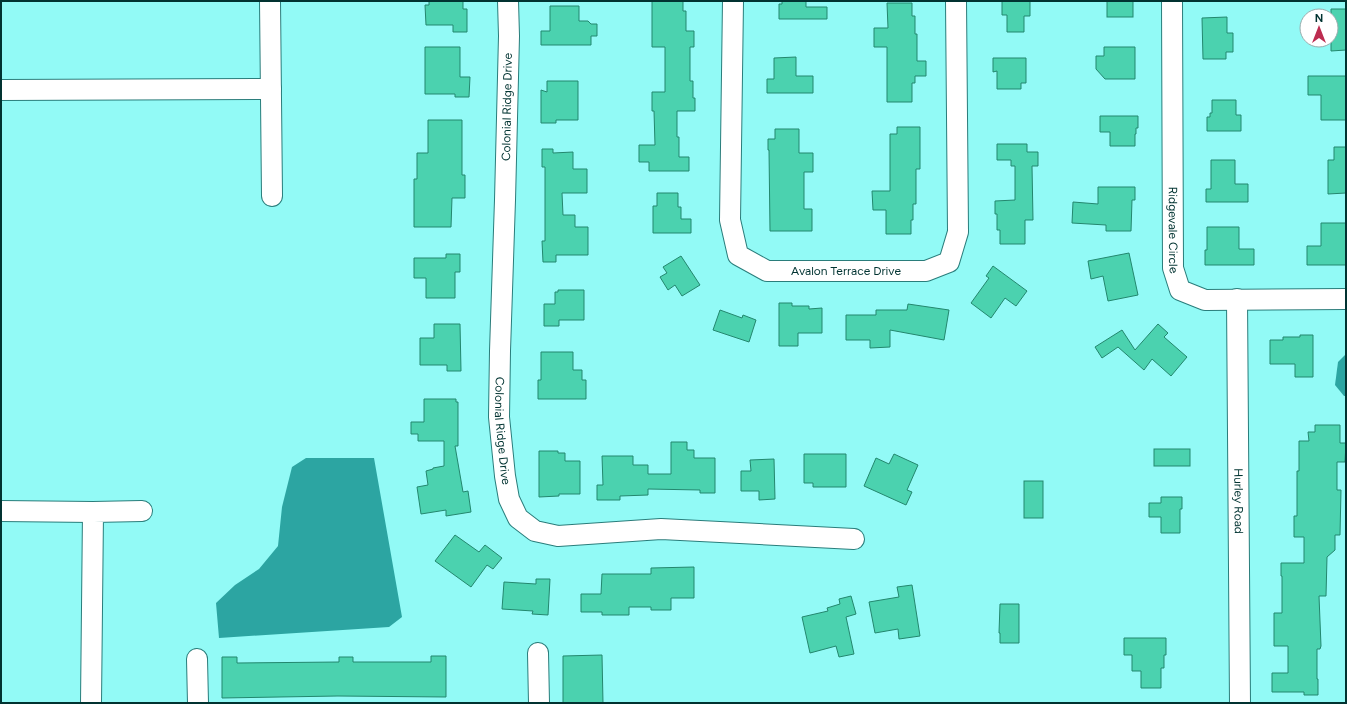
<svg xmlns="http://www.w3.org/2000/svg" width="1347" height="704" font-family="Figtree,sans-serif">
<style>
.water{fill:#2ca5a2}
.building{fill:#4bd2af;stroke:#23876e}
.lines{fill:none;stroke-linecap:round;stroke-linejoin:round}
.minor-casing{stroke:#2a7d7b;stroke-width:22}
.minor{stroke:#fff;stroke-width:20}
.labels{text-anchor:middle;stroke-width:4;stroke-linejoin:round;paint-order:stroke}
.street-label{font-size:12px;fill:#013331;stroke:#fff}
</style>
<rect width="100%" height="100%" fill="#92faf6"/>
<g class="water">
<path d="M1346 354V396H1344L1335 385 1338 362Z"/>
<path d="M306 458H374L402 617 389 627 219 638 216 603 235 585 259 569 278 546 282 507 292 467Z"/>
</g>
<g class="building">
<path d="M429 1H463V9H467V32H453V25H426L425 5H429Z"/>
<path d="M652 1H683V11H686V31H694V47H690V81H693V98H695V111H677V137H679V157H689V171H649V162H639V145H655L654 111H652V92H665V47H652Z"/>
<path d="M782 1H806V7H827V19H779V4H782Z"/>
<path d="M1002 1H1030V16H1024V32H1007V15H1002Z"/>
<rect x="1107" y="1" width="26" height="16"/>
<path d="M887 3H912V16H915V34H917V61H926V76H915V83H912V102H887V47H874V28H888Z"/>
<path d="M550 6H579V21H588L591 24H597V36H591V45H541V31H550Z"/>
<path d="M1331 9H1346V50L1331 51Z"/>
<path d="M1227 17V33H1233V52H1226V59H1203L1202 18Z"/>
<path d="M425 47H460V77H470L469 97H455V94H425Z"/>
<path d="M1104 47H1135V79H1105L1096 69V56H1104Z"/>
<path d="M796 57V76H813V93H767V79H774V58Z"/>
<path d="M993 58H1026V83H1021V89H997V71L993 72Z"/>
<path d="M1308 76H1346V120H1321V95H1308Z"/>
<path d="M547 81H578V120H556V123H541V90L547 92Z"/>
<path d="M1212 100H1236V115H1241V131H1207V117H1210V113H1212Z"/>
<path d="M1100 116H1138V128H1136V134H1135V146H1110V132H1100Z"/>
<path d="M428 120H462V175H465V198H452L451 227H414V179H417V153H428Z"/>
<path d="M897 127H920V169H916V204H913V220H911V234H886V210H873L872 191H890V134H897Z"/>
<path d="M775 129H799V153H813V172H804V209H812V231H770L769 150H768V139H775Z"/>
<path d="M997 144H1027V152H1038V166H1032L1033 220H1025V244H1000V230H997V214H995V201L1015 200V166H1011V160H997Z"/>
<path d="M1334 147H1346V193L1328 194V160H1334Z"/>
<path d="M542 149H553V153L573 152V169H587V193H562L563 215H575V227H588V255H556V262H543L542 241H545V167H542Z"/>
<path d="M1211 160H1235V184H1248V202H1206V189H1211Z"/>
<path d="M1098 187H1135V200H1132L1131 231H1106V225L1072 223 1073 202 1098 204Z"/>
<path d="M657 193H678V207H681V219H691V233H653V206H657Z"/>
<path d="M1321 223H1346V265H1307V246H1321Z"/>
<path d="M1207 227H1239V249H1254V265H1205V250H1207Z"/>
<path d="M1129 253 1138 295 1108 301 1103 276 1091 279 1088 261Z"/>
<path d="M446 254H460V272H455V298H426V278H414V258H446Z"/>
<path d="M681 256 700 285 682 296 675 285 668 290 660 277 667 273 663 267Z"/>
<path d="M993 266 1027 291 1016 306 1005 298 991 318 971 303 989 278 986 276Z"/>
<path d="M558 290H584V320H559V326H544V304H555V292H558Z"/>
<path d="M779 303H792V306H809V309L822 308V333H798V346H779Z"/>
<path d="M908 304 949 310 944 340 890 330V347L870 348V340H846V315H876V310H907Z"/>
<path d="M720 310 742 318 743 315 756 320 749 342 713 330Z"/>
<path d="M434 324H460L461 371H447V365H420V338H434Z"/>
<path d="M1158 324 1168 333 1164 337 1187 357 1171 376 1152 359 1144 370 1118 347 1102 358 1095 347 1122 330 1135 350Z"/>
<path d="M1300 335H1313V377H1295V364H1270V340H1283V337H1300Z"/>
<path d="M541 352H573V370H582V380H586V399H538V380H541Z"/>
<path d="M424 399H456V402H458V446H455L463 492 468 491 471 512 446 516V510L421 514 417 487 428 485 426 471 433 469V468L444 466V441H418V434H411V422H424Z"/>
<path d="M1315 425H1340V443H1346L1345 462H1337V490H1341L1340 535H1335V550L1327 557 1326 596H1319L1321 646 1320 649H1317V679H1318V695H1304V692H1272V673H1288V646H1274V613H1282V576H1281V563H1304V537H1294V516H1297V471H1299V441H1309L1308 432H1315Z"/>
<path d="M671 442H687V450H694V458H715V493H700V490L648 489V495L620 496V500H597V485H603L602 456H633V465H648V474H671Z"/>
<rect x="1154" y="449" width="36" height="17"/>
<path d="M539 451H558V453H565V461H580V494H559V496L539 497Z"/>
<path d="M804 454H846V487H813V483H804Z"/>
<path d="M894 454 918 465 907 490 912 492 906 505 864 486 876 458 889 464Z"/>
<path d="M774 459 775 499 759 500V491H741V471H751L750 460Z"/>
<rect x="1024" y="481" width="19" height="37"/>
<path d="M1161 497H1182V509H1180V533H1161V517H1149V503H1161Z"/>
<path d="M455 535 479 552 485 545 502 558 493 569 487 565 471 587 435 561Z"/>
<path d="M694 567V598H671V610H651V607H629V615H602V612H581V594H601L602 574H651V568Z"/>
<path d="M536 579H550L548 615 532 614 533 611 502 609 504 582 536 584Z"/>
<path d="M912 585 920 636 899 639 898 629 875 633 869 602 899 597 897 587Z"/>
<path d="M851 596 856 614 846 617 854 654 839 657 836 646 810 653 802 617 828 611 827 608 840 604 839 599Z"/>
<path d="M1000 604H1019V643H1000V633H999Z"/>
<path d="M1124 638H1166V655H1164V668H1161V688H1141V671H1132V655H1124Z"/>
<path d="M602 655 603 703H563V656Z"/>
<path d="M431 656H446V697L338 696 222 698V657H237V663L339 662V657H353V662H431Z"/>
</g>
<g class="lines">
<g class="minor-casing">
<g id="minor">
<path d="M270 1 272 196"/>
<path id="s1" d="M508 1 509 36 505 200 500 351 499 417 505 476 509 499 518 518 535 531 558 536 661 529 854 539"/>
<path id="s2" d="M733 1 730 220 738 255 767 271H926L949 262 958 232 956 1"/>
<path id="s3" d="M1172 1 1173 268 1180 290 1205 300 1346 299"/>
<path d="M1 90 271 89"/>
<path id="s4" d="M1237 299 1240 703"/>
<path d="M1 511 93 512"/>
<path d="M538 653 539 703"/>
<path d="M197 659 198 703"/>
<path d="M91 703 93 512 142 511"/>
</g>
</g>
<use href="#minor" class="minor"/>
</g>
<g class="labels">
<g class="street-label">
<text transform="translate(507 107) rotate(-89)" y="4">Colonial Ridge Drive</text>
<text dy="4" stroke="none"><textPath href="#s3" startOffset="229">Ridgevale Circle</textPath></text>
<text dy="4" stroke="none"><textPath href="#s2" startOffset="367">Avalon Terrace Drive</textPath></text>
<text dy="4" stroke="none"><textPath href="#s1" startOffset="430">Colonial Ridge Drive</textPath></text>
<text dy="4" stroke="none"><textPath href="#s4" startOffset="202">Hurley Road</textPath></text>
</g>
</g>
<rect width="1347" height="704" fill="none" stroke="#013331" stroke-width="4"/>
<g transform="translate(1319 28)"><circle r="19" fill="#ffffff" stroke="#99adad"/>
<path d="M0-3L7 15L0 10L-7 15Z" fill="#bd2c50"/>
<text y="-6" font-size="11" font-weight="bold" text-anchor="middle" fill="#013331">N</text>
</g>
</svg>
